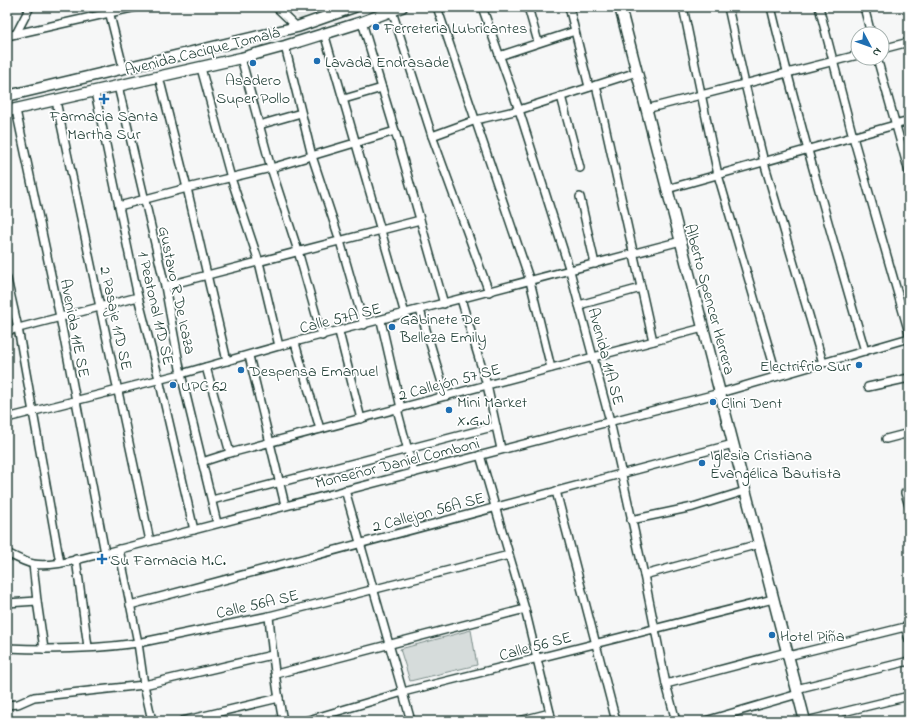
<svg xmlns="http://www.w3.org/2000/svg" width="916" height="728" font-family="'Indie Flower',sans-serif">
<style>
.built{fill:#e6e9e8}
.green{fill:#d6dcdb;stroke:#7a8c88}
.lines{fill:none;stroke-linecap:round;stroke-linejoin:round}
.street-casing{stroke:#1f3d34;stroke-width:10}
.secondary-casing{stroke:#1f3d34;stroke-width:13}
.street{stroke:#fff;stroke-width:7}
.secondary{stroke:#fff;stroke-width:10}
.poi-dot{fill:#1f6fb2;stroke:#fff;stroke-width:1.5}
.labels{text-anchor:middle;stroke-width:3.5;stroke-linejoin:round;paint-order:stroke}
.poi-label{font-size:16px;fill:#1f3d34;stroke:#fff;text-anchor:start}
.street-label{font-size:16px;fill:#1f3d34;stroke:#fff}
</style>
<rect width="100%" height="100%" fill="#f6f7f7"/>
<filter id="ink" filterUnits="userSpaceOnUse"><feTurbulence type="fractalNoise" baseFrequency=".025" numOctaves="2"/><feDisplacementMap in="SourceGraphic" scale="8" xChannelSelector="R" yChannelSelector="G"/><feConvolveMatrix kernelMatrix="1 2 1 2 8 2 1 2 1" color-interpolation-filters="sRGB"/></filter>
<g filter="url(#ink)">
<path class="built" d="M285 7H332L306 16 300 20Z"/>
<path class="green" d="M471 630 477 665 410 681 400 649Z"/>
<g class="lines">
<g class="street-casing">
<g id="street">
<path d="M108 7 123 67"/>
<path d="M276 7 297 27"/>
<path d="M437 7 530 281 551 368"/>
<path d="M482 7 519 110 570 271 610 421 644 575 666 684 676 721"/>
<path d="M528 7 538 42"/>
<path d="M569 7 589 87"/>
<path d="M683 7 718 175 777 376"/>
<path d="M728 7 745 84 764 162 823 363"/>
<path d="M771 7C799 123 832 237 865 351"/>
<path d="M819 7 853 137 909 333"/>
<path d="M864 7 871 34"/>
<path d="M392 11 432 136 489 292"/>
<path d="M362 22 395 131 444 304"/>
<path d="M324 33 405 314"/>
<path d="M16 34 30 7"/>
<path d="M7 36 136 7"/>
<path d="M285 46 312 156 340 241 364 325"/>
<path d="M882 49 909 42"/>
<path d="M499 56 575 31"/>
<path d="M241 58 271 168 298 251 322 336"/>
<path d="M877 58 909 172"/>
<path d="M201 68 231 178 259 262 279 346"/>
<path d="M159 77 187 188 227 361"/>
<path d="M596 85 653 341"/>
<path d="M118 86 165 286 181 374 217 523"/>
<path d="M95 92 138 297 159 379 194 530"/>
<path d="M561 96 580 168"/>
<path d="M344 99 382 88"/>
<path d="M56 101 150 541"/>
<path d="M646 109 858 55"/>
<path d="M16 110 60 317 105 553"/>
<path d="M259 125 301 113"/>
<path d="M432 136 476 120 519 110 637 72"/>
<path d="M667 189 909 121"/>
<path d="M580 197 595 264"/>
<path d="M119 206 187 188 271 168 395 131"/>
<path d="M7 279 18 328 60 563"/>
<path d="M165 286 420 220"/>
<path d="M461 299 487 385 501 449"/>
<path d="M579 305 641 288"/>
<path d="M420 310 446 396"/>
<path d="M381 321 401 408"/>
<path d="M7 331 138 297"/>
<path d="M339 332 361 419"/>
<path d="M295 343 320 429"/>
<path d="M249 356 285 505"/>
<path d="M206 367 230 453"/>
<path d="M868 387 909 378"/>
<path d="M397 409 414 473"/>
<path d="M7 418 181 374 279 346 681 241"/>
<path d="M886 439 909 433"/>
<path d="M480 455 525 609 552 721"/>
<path d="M202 462 230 453 703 328"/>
<path d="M345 490 411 721"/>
<path d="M556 491 616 721"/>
<path d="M909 493H905L909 506"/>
<path d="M212 500 496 426"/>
<path d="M631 520 693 507 745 491"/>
<path d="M119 549 138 643 144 685 152 721"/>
<path d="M7 553C15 557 24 562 33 564 54 568 84 557 105 553L720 393 909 338"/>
<path d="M76 559 88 647"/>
<path d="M33 564 37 601 44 649"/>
<path d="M644 575 759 544"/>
<path d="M7 603 37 601"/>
<path d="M130 605 733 444"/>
<path d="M269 616C272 651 276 686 283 721"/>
<path d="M7 648C50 650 95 649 138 643L269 616 509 555"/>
<path d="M788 656 905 627 909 640"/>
<path d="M276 674 525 609"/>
<path d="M666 684 787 652"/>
<path d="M796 689 909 661"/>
<path d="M7 705 18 704 34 697 144 685 272 655"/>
<path d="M182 721 279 698"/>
<path d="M305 721 403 692 773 599"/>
<path d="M519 721 550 713"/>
<path d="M705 721 798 694"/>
<path d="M806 721 909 696"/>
</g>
</g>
<g class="secondary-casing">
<g id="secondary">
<path d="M620 7 805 721"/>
<path d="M7 96 297 27 354 7"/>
<path d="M7 111 241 58 285 46 362 22 402 7"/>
</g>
</g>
<use href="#street" class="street"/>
<use href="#secondary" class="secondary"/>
</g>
</g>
<g class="poi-dot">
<circle cx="376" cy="27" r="4"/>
<circle cx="317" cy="61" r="4"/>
<circle cx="253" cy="63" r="4"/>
<path d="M102 93h4v4h4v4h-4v4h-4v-4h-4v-4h4z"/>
<circle cx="392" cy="327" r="4"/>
<circle cx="859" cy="365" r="4"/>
<circle cx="241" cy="370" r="4"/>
<circle cx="173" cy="385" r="4"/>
<circle cx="713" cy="402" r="4"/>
<circle cx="449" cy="410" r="4"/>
<circle cx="702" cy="463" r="4"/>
<path d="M100 553h4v4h4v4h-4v4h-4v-4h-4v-4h4z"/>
<circle cx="772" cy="635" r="4"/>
</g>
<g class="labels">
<g class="poi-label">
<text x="384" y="33">Ferreteria Lubricantes</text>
<text x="325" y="67">Lavada Endrasade</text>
<text x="253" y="85" text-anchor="middle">Asadero<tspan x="253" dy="18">Super Pollo</tspan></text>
<text x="104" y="121" text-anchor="middle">Farmacia Santa<tspan x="104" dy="18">Martha Sur</tspan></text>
<text x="400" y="324">Gabinete De<tspan x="400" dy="18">Belleza Emily</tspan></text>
<text x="851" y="371" text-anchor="end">Electrifrio Sur</text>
<text x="249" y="376">Despensa Emanuel</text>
<text x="181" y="391">UPC 62</text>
<text x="457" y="407">Mini Market<tspan x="457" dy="18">X.G.J</tspan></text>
<text x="721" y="408">Clini Dent</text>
<text x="710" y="460">Iglesia Cristiana<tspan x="710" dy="18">Evangélica Bautista</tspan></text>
<text x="110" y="565">Su Farmacia M.C.</text>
<text x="780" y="641">Hotel Piña</text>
</g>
<g class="street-label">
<text transform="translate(202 50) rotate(-14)" y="6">Avenida Cacique Tomalá</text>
<text transform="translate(178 290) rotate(78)" y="6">Gustavo R De Icaza</text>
<text transform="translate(711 299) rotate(75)" y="6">Alberto Spencer Herrera</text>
<text transform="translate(157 308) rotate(77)" y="6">1 Peatonal 11D SE</text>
<text transform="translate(340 317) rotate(-14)" y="6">Calle 57A SE</text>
<text transform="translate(117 318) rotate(78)" y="6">2 Pasaje 11D SE</text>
<text transform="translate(76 328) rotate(79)" y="6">Avenida 11E SE</text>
<text transform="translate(607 356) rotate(75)" y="6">Avenida 11A SE</text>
<text transform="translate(449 381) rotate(-15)" y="6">2 Callejón 57 SE</text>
<text transform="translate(397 462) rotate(-14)" y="6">Monseñor Daniel Comboni</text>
<text transform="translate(428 511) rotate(-15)" y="6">2 Callejon 56A SE</text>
<text transform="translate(257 603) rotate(-13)" y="6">Calle 56A SE</text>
<text transform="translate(535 645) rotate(-15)" y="6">Calle 56 SE</text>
</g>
</g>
<rect width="916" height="728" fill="none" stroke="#fff" stroke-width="24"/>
<rect x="12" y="12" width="892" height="704" fill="none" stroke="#1f3d34" stroke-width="1.5" filter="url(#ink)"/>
<g transform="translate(870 46) rotate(131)"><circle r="19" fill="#ffffff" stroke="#a5b1ae"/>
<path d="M0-3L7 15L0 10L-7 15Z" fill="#1f6fb2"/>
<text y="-6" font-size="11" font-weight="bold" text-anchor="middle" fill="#1f3d34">N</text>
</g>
</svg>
